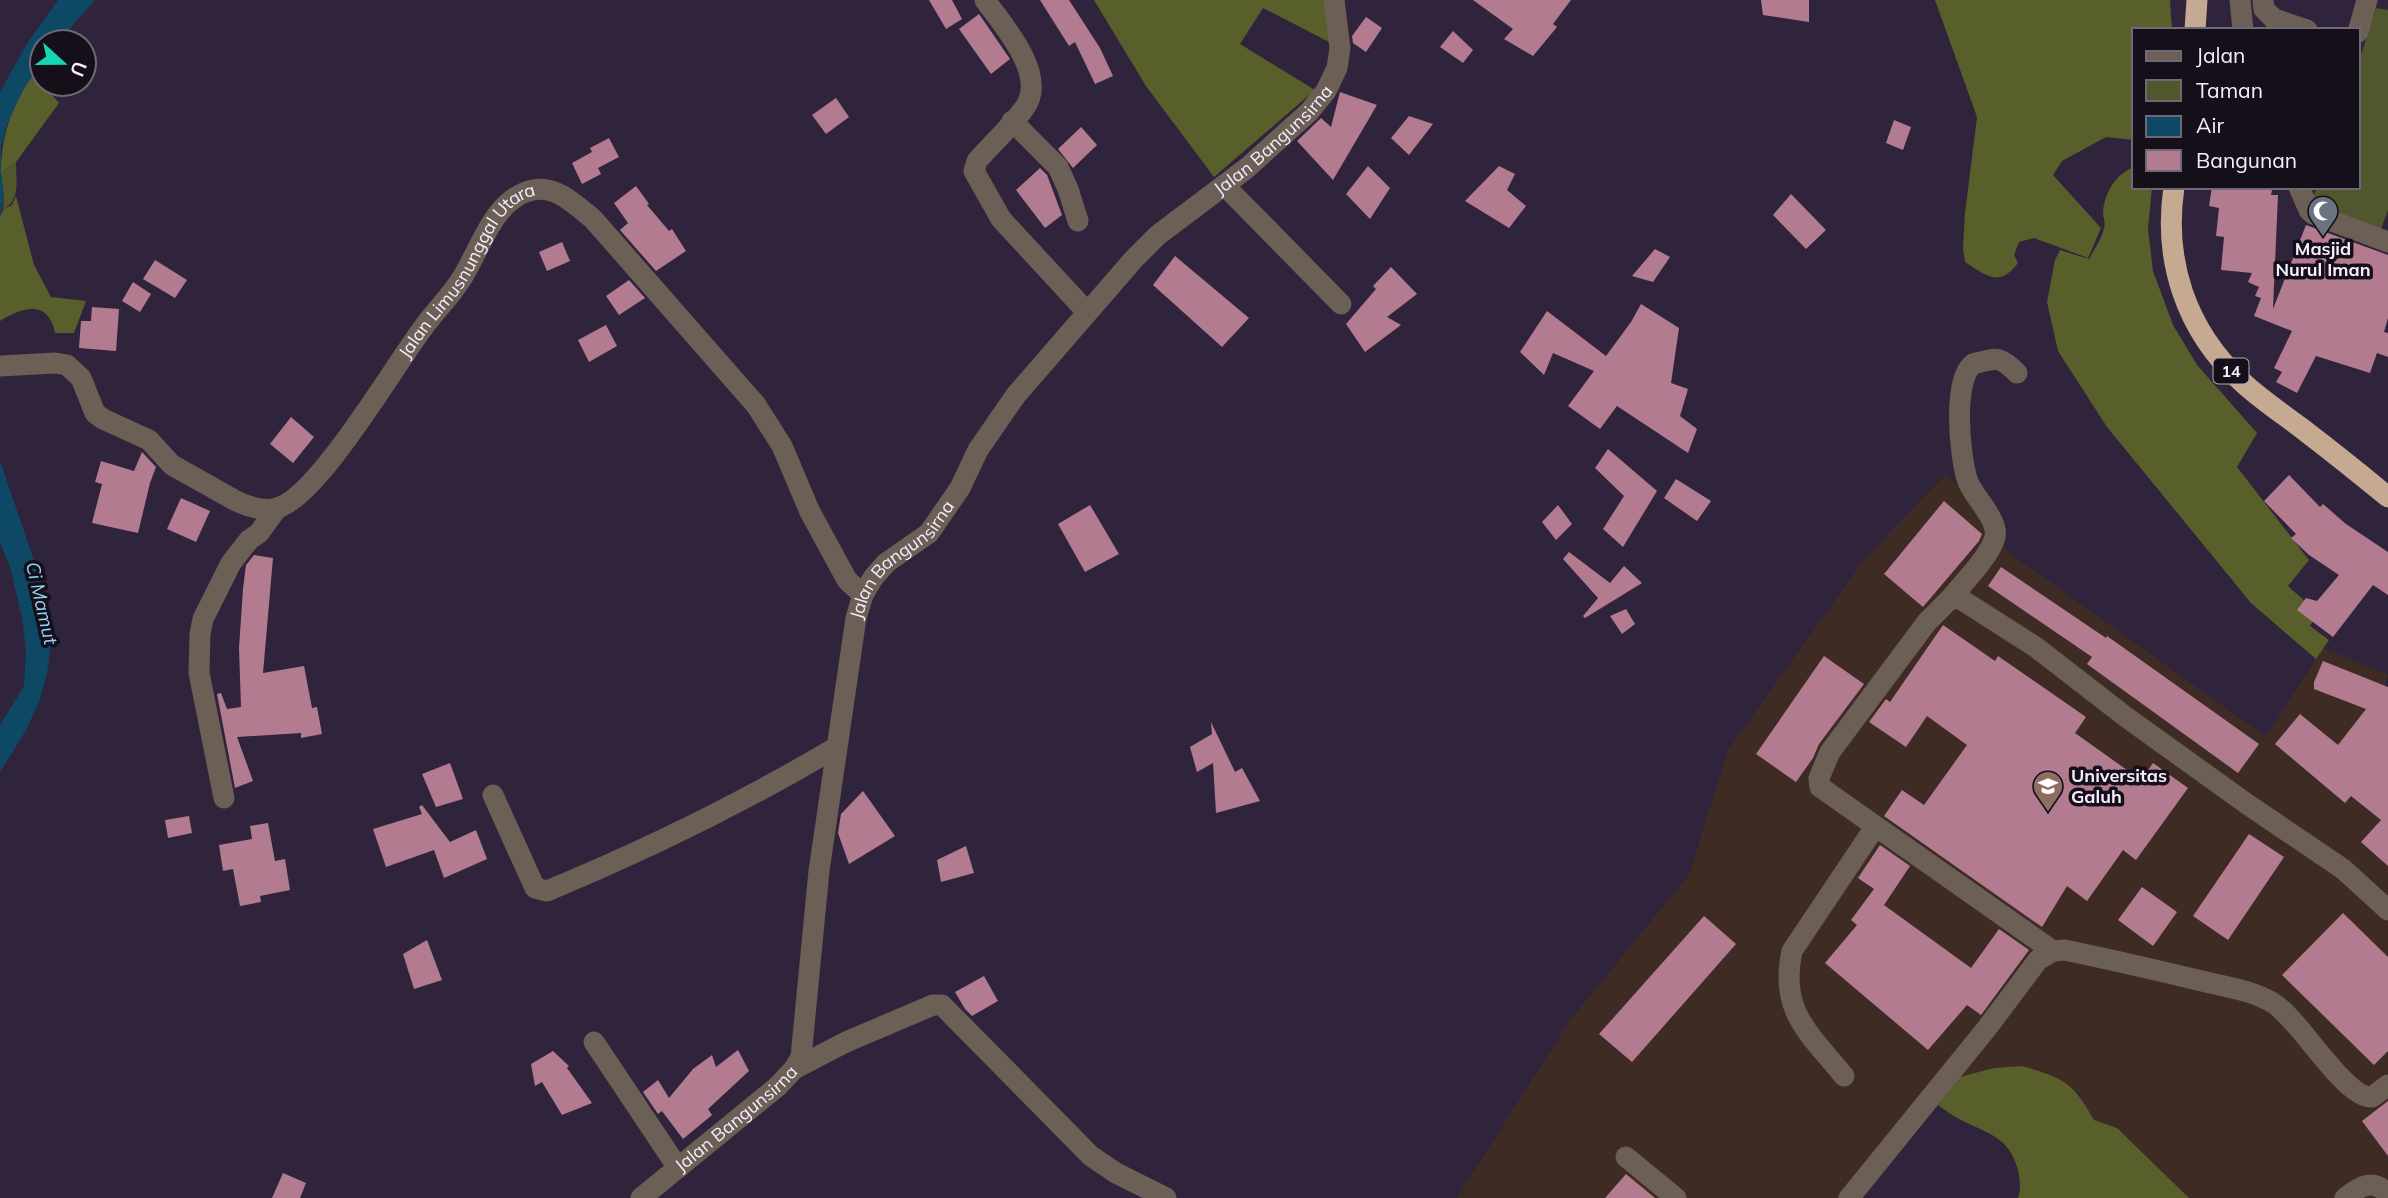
<svg xmlns="http://www.w3.org/2000/svg" width="2388" height="1198" font-family="Mulish,sans-serif">
<style>
.education{fill:#3e2c24}
.green{fill:#51572d}
.forest{fill:#595f2b}
.water{fill:#0d4965}
.building{fill:#b37b8f}
.lines{fill:none;stroke-linecap:round;stroke-linejoin:round}
.minor{stroke:#6b5f56;stroke-width:21}
.highway{stroke:#c5a991;stroke-width:21}
.labels{text-anchor:middle;stroke-width:7;stroke-linejoin:round;paint-order:stroke}
.shield{fill:#150f1a;stroke:#b2abba;stroke-width:2}
.shield-label{font-size:16px;font-weight:bold;fill:#f6eeff}
.street-label{font-size:18px;fill:#f6eeff;stroke:#150f1a}
.poi-label{font-size:18px;font-weight:bold;fill:#f6eeff;stroke:#150f1a}
.water-label{font-size:19px;font-style:italic;fill:#94d4f9;stroke:#150f1a}
</style>
<rect width="100%" height="100%" fill="#30233c"/>
<path class="education" d="M1946 474 1995 524 2007 551 2266 737 2323 648 2388 675 2377 714 2388 719V1198H2189L2117 1128 2094 1120 2079 1093 2054 1076 2022 1066 1994 1068 1938 1105 1863 1198H1457L1570 1020 1689 875 1728 750 1866 557Z"/>
<g class="green">
<path d="M2376 8 2388 10V210L2380 232 2319 210 2313 197 2317 187H2358V64Z"/>
<path d="M16 162C16 180 21 200 3 210L4 197 1 173Z"/>
</g>
<g class="forest">
<path d="M1094 0H1326L1331 43 1263 8 1240 44 1315 90 1214 177 1146 86Z"/>
<path d="M1935 0H2170L2172 30H2134V140L2106 137 2062 161 2053 175 2101 228 2088 258 2034 238 2019 242 2014 255 2018 263C2000 287 1988 277 1965 262L1963 248 1965 213 1977 117Z"/>
<path d="M33 73 59 103 16 162 1 173C1 133 12 107 33 73Z"/>
<path d="M2134 167V187H2152L2148 229 2153 271 2173 325 2197 365 2257 433 2237 467 2309 560 2288 586 2318 613 2310 626 2329 640 2316 659 2251 603 2107 427 2058 351 2047 302 2055 260 2060 250 2089 259C2094 250 2102 238 2104 228 2106 223 2103 217 2103 211 2105 192 2116 174 2134 167Z"/>
<path d="M16 196 34 265 51 297 86 301 74 333H55C49 300 23 306 0 321V217L3 210 12 205Z"/>
<path d="M2022 1066C2064 1078 2073 1082 2094 1120L2117 1128 2189 1198H2018C2021 1189 2020 1179 2018 1170 2009 1137 1989 1134 1961 1120 1953 1116 1945 1110 1938 1105L1960 1077 1994 1068Z"/>
</g>
<g class="water">
<path d="M58 0H95L58 42H42V62L23 90 7 124 1 147V173L4 197 0 217V92L28 42Z"/>
<path d="M0 461 38 572 48 614 51 645 47 674 39 702 26 730 0 772V725L24 686 26 651 22 617 10 567 0 542Z"/>
</g>
<g class="building">
<path d="M929 0H952L962 19 946 29Z"/>
<path d="M1040 0H1069L1100 48 1113 76 1095 84 1075 42 1069 46Z"/>
<path d="M1473 0H1571L1553 24 1557 27 1533 56 1504 39 1513 29Z"/>
<path d="M1761 0H1809V22L1763 15Z"/>
<path d="M979 14 1010 59 991 74 959 29Z"/>
<path d="M1366 17 1382 28 1366 52 1353 43 1352 36Z"/>
<path d="M1453 31 1473 50 1463 63 1440 47Z"/>
<path d="M1340 92 1377 105 1333 180 1297 141 1321 118 1331 127Z"/>
<path d="M836 98 849 117 826 134 812 115Z"/>
<path d="M1409 116 1433 124 1409 155 1391 138Z"/>
<path d="M1894 120 1911 127 1903 150 1886 143Z"/>
<path d="M1081 127 1097 145 1073 168 1058 149Z"/>
<path d="M609 138 619 157 598 168 601 174 582 184 572 163 592 152 590 148Z"/>
<path d="M1368 166 1390 188 1370 219 1346 194Z"/>
<path d="M1499 166 1515 174 1507 190 1526 206 1509 228 1465 201Z"/>
<path d="M1040 168 1047 175 1062 215 1045 228 1016 190Z"/>
<path d="M636 186 649 204 647 205 669 231 672 229 686 251 656 271 620 230 628 223 614 203Z"/>
<path d="M2212 187 2272 190 2271 195H2278L2273 309 2306 225 2388 255V318L2384 332 2388 333V357L2377 353 2370 373 2316 356 2297 393 2276 382 2282 372 2274 368 2292 331 2254 316 2261 298 2255 296 2259 287 2248 282 2252 273 2221 270 2224 237 2216 236 2219 208 2209 206Z"/>
<path d="M1791 194 1826 230 1806 249 1773 215Z"/>
<path d="M562 242 570 261 547 271 539 252Z"/>
<path d="M1655 249 1670 257 1653 282 1632 276Z"/>
<path d="M1175 256 1249 318 1222 347 1153 285Z"/>
<path d="M155 260 187 280 175 298 143 279Z"/>
<path d="M1391 267 1417 294 1387 317 1401 325 1365 352 1346 324 1376 289 1373 286Z"/>
<path d="M629 280 645 298 619 315 606 296Z"/>
<path d="M133 282 151 294 140 312 122 301Z"/>
<path d="M1641 304 1679 328 1671 383 1688 389 1680 416 1697 429 1688 453 1617 406 1600 429 1568 406 1594 371 1553 353 1544 375 1520 352 1547 311 1606 356 1631 322Z"/>
<path d="M92 307 119 309 116 351 79 348 81 321H91Z"/>
<path d="M606 325 617 346 589 362 578 340Z"/>
<path d="M291 417 314 437 293 463 270 444Z"/>
<path d="M1608 449 1657 491 1623 547 1603 529 1624 496 1595 468Z"/>
<path d="M142 452 156 467 150 483 138 533 92 523 102 484 95 482 101 461 134 471Z"/>
<path d="M2289 475 2320 507 2323 504 2346 524 2388 552V595L2373 585 2333 637 2297 610 2306 598 2317 601 2339 575 2309 555 2291 538 2296 534 2264 501Z"/>
<path d="M1676 479 1711 501 1697 521 1664 498Z"/>
<path d="M181 498 210 511 196 542 167 529Z"/>
<path d="M1944 501 1982 534 1979 541 1923 607 1884 574Z"/>
<path d="M1090 505 1119 554 1085 572 1058 524Z"/>
<path d="M1558 505 1572 524 1556 540 1542 522Z"/>
<path d="M1569 552 1610 583 1624 566 1642 583 1585 618 1583 616 1598 598 1563 559Z"/>
<path d="M254 555 273 558 263 673 304 666 312 708 317 707 322 734 301 738V733L237 737 253 781 235 788 217 694 221 693 227 709 241 707 239 648 243 589 246 565Z"/>
<path d="M2001 567 2106 638 2107 636 2259 744 2238 773 2087 664 2092 657 1988 586Z"/>
<path d="M1626 609 1635 624 1622 634 1610 616Z"/>
<path d="M1943 625 1995 661 1998 656 2086 717 2075 733 2141 780 2153 763 2188 788 2136 860 2123 850 2087 901 2067 886 2042 927 1884 816 1902 790 1924 805 1967 745 1927 716 1906 747 1869 722 1886 699 1890 702Z"/>
<path d="M1824 656 1864 684 1819 744 1813 758 1796 782 1756 754Z"/>
<path d="M2323 661 2388 687V866L2361 842 2381 820 2351 796 2345 803 2275 744 2300 714 2338 745 2366 709 2314 689V682Z"/>
<path d="M1211 722 1235 772 1242 768 1260 801 1216 813 1213 763 1197 772 1190 747 1212 734Z"/>
<path d="M450 763 463 799 436 807 422 774Z"/>
<path d="M863 791 895 836 849 864 838 833 841 814Z"/>
<path d="M422 805 450 842 476 830 487 859 444 878 434 850 386 867 373 829 422 814 419 807Z"/>
<path d="M189 816 192 833 168 838 165 820Z"/>
<path d="M268 823 275 861 285 859 290 890 260 896 261 902 240 906 233 869 223 871 219 845 252 839 250 826Z"/>
<path d="M2249 834 2284 857 2228 940 2193 916Z"/>
<path d="M1880 845 1910 866 1884 905 1971 968 1999 929 2029 950 1981 1015 1967 1005 1928 1050 1825 963 1857 925 1851 920 1874 889 1858 878Z"/>
<path d="M966 846 974 873 941 882 937 860Z"/>
<path d="M2142 887 2177 912 2153 946 2118 920Z"/>
<path d="M2343 913 2388 957V1051L2374 1065 2282 975Z"/>
<path d="M1704 916 1736 944 1632 1062 1599 1034Z"/>
<path d="M427 940 442 980 414 989 403 954Z"/>
<path d="M984 976 998 1001 972 1016 965 1009 955 992Z"/>
<path d="M738 1050 749 1071 708 1109 712 1115 683 1139 662 1111 658 1114 643 1092 658 1080 669 1098 693 1069 712 1055 716 1067Z"/>
<path d="M553 1051 569 1066 567 1068 592 1103 562 1115 542 1082 535 1086 531 1064Z"/>
<path d="M2388 1101V1156L2362 1121Z"/>
<path d="M283 1173 306 1183 300 1198H272Z"/>
<path d="M1626 1174 1655 1198H1605Z"/>
</g>
<g class="lines">
<g class="minor">
<path d="M985 0C1003 25 1043 70 1028 102 1021 117 989 147 977 161L974 171 1001 219 1087 312"/>
<path d="M2240 0 2243 30"/>
<path d="M2263 0 2264 9 2274 19 2307 30"/>
<path d="M2358 32 2367 0"/>
<path d="M1012 121 1058 167 1068 189 1078 221"/>
<path d="M1224 185 1341 304"/>
<path d="M2299 187 2309 210 2313 214 2388 242"/>
<path id="s1" d="M0 366 55 363 67 365 81 378 95 413 103 419 149 440 172 465 236 501C247 506 264 512 277 508 318 497 394 366 423 328 435 311 451 296 462 278 481 248 494 198 533 190 556 185 576 205 593 219L756 405 782 446 810 512 847 580 863 595"/>
<path d="M1951 598C1964 582 1990 556 1995 537 1999 519 1972 496 1967 479 1960 456 1952 381 1973 364 1996 358 1999 355 2017 373"/>
<path d="M493 795 535 888 547 891C646 850 742 803 835 748"/>
<path d="M224 798 199 673 200 634 203 619 231 563 249 540 259 533 277 508"/>
<path d="M2053 951 1820 787 1819 778 1830 752 1927 622 1951 598 1962 600 2037 648 2126 717 2247 804 2343 869 2388 910"/>
<path d="M594 1042 678 1168"/>
<path d="M794 1069 846 1042 933 1005H942L1091 1156 1116 1173 1166 1198"/>
<path d="M1844 1076C1809 1033 1779 1011 1792 951L1875 827"/>
<path d="M1626 1157 1676 1198"/>
<path id="s2" d="M641 1198 778 1086 794 1069 801 1057 819 871 856 618 863 595 873 578 886 563 929 533 960 488 978 450 1016 395 1133 260 1158 235 1247 168 1309 112 1326 91 1337 68 1340 48 1334 0"/>
<path d="M1849 1198 1987 1028 2038 960 2053 951 2065 950 2088 955C2126 963 2164 972 2202 981 2226 987 2252 990 2273 1003 2299 1018 2344 1098 2372 1097L2388 1085"/>
<path d="M2345 1198C2360 1186 2373 1178 2388 1194"/>
</g>
<g class="highway">
<path d="M2195 30 2197 0"/>
<path d="M2174 187C2163 261 2186 330 2241 381 2259 398 2280 412 2300 427 2330 450 2359 473 2388 497"/>
</g>
</g>
<defs>
<g id="mosque-pin" transform="scale(1.575)"><path d="M0 17L-7.5 6A9.5 9.5 0 1 1 7.5 6Z" fill="#6b7280" stroke="#150f1a"/><path d="M3.5-4.9A6 6 0 1 0 3.5 4.9A5 5 0 1 1 3.5-4.9Z" fill="#fff"/></g>
<g id="university-pin" transform="scale(1.575)"><path d="M0 17L-7.5 6A9.5 9.5 0 1 1 7.5 6Z" fill="#8d6e63" stroke="#150f1a"/><path d="M0-5L7-2L0 1L-7-2ZM-4 1L0 2.5L4 1V4Q0 6-4 4Z" fill="#fff"/></g>
</defs>
<g fill-rule="evenodd">
<use href="#mosque-pin" x="2323" y="211"/>
<use href="#university-pin" x="2048" y="786"/>
</g>
<g class="labels">
<rect class="shield" x="2213.5" y="358.5" width="35" height="25" rx="5"/>
<g class="shield-label">
<text x="2231" y="377">14</text>
</g>
<g class="street-label">
<text dy="6" stroke="none"><textPath href="#s2" startOffset="1300">Jalan Bangunsirna</textPath></text>
<text dy="6" stroke="none"><textPath href="#s1" startOffset="642">Jalan Limusnunggal Utara</textPath></text>
<text dy="6" stroke="none"><textPath href="#s2" startOffset="733">Jalan Bangunsirna</textPath></text>
<text dy="6" stroke="none"><textPath href="#s2" startOffset="124">Jalan Bangunsirna</textPath></text>
</g>
<g class="poi-label">
<text x="2323" y="255">Masjid<tspan x="2323" dy="21">Nurul Iman</tspan></text>
<text x="2071" y="782" text-anchor="start">Universitas<tspan x="2071" dy="21">Galuh</tspan></text>
</g>
<g class="water-label">
<text transform="translate(42 603) rotate(77)" y="7">Ci Mamut</text>
</g>
</g>
<rect x="2132" y="28" width="228" height="161" fill="#150f1a" stroke="#6f6876" stroke-width="2"/>
<rect x="2146" y="51" width="35" height="10" fill="#6b5f56" stroke="#6f6876" stroke-width="2"/>
<text x="2196" y="63" font-size="21" fill="#f6eeff">Jalan</text>
<rect x="2146" y="80" width="35" height="21" fill="#51572d" stroke="#6f6876" stroke-width="2"/>
<text x="2196" y="98" font-size="21" fill="#f6eeff">Taman</text>
<rect x="2146" y="116" width="35" height="21" fill="#0d4965" stroke="#6f6876" stroke-width="2"/>
<text x="2196" y="133" font-size="21" fill="#f6eeff">Air</text>
<rect x="2146" y="150" width="35" height="21" fill="#b37b8f" stroke="#6f6876" stroke-width="2"/>
<text x="2196" y="168" font-size="21" fill="#f6eeff">Bangunan</text>
<g transform="translate(63 63) rotate(111)"><circle r="33" fill="#150f1a" stroke="#6f6876" stroke-width="2"/>
<path d="M0-5L12 26L0 18L-12 26Z" fill="#16d5b3"/>
<text y="-10" font-size="19" font-weight="bold" text-anchor="middle" fill="#f6eeff">U</text>
</g>
</svg>
